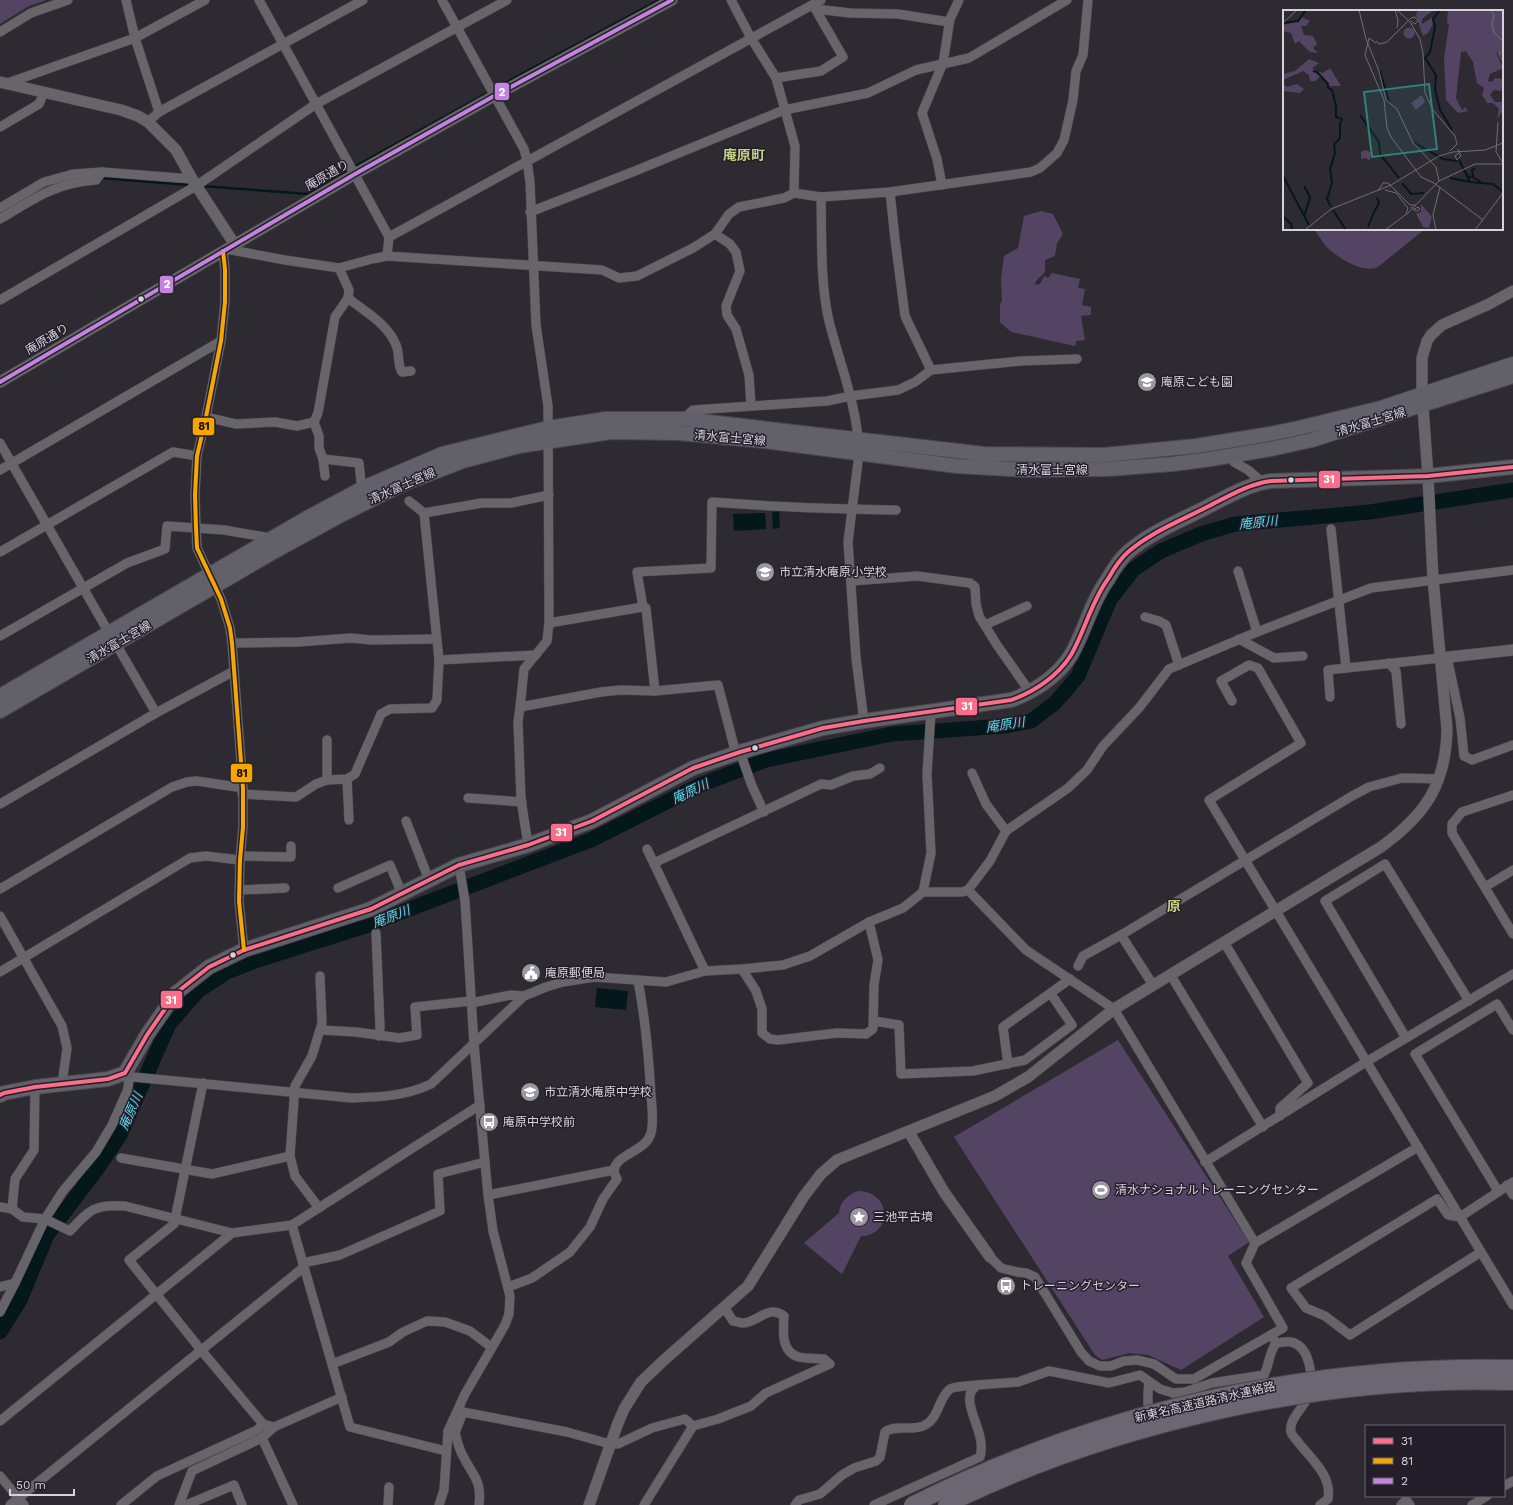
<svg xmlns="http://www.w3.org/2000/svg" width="1513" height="1505" font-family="'Work Sans','Noto Sans JP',sans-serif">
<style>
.green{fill:#544463}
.water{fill:#04171b}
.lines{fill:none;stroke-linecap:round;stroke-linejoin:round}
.stream{stroke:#04171b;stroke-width:2.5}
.river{stroke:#04171b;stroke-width:15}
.minor-casing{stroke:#49464c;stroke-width:10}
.tertiary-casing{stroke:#49464c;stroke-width:12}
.primary-casing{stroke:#49464c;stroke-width:16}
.minor{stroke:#67646a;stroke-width:9}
.tertiary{stroke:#67646a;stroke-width:11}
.primary{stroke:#626069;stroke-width:14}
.motorway-bridge-casing{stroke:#49464c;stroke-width:18;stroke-linecap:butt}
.motorway-bridge{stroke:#6a6773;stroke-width:16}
.bus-1-casing{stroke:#241e2b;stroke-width:7}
.bus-2-casing{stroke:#241e2b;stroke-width:7}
.bus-3-casing{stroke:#241e2b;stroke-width:7}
.bus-1{stroke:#fb6d88;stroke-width:4}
.bus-2{stroke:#f7a600;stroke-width:4}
.bus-3{stroke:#c483df;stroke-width:4}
.bus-dot{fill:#d6d2db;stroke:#241e2b;stroke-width:1.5}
.labels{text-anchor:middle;stroke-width:3;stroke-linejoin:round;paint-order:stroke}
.street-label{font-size:12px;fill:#d6d2db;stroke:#241e2b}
.poi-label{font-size:12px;fill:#d6d2db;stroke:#241e2b;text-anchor:start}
.water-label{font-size:13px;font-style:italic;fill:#57d7e8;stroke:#241e2b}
.quarter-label{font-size:14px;font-weight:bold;fill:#c5d286;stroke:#241e2b}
.inset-river{fill:none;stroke:#04171b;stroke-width:2}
.inset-road{fill:none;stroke:#716d76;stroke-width:1}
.view{fill:#2d847e;fill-opacity:0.15;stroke:#2d847e;stroke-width:2}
.inset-edge{fill:none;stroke:#d6d2db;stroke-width:2}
.line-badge{stroke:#241e2b;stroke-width:1.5}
.badge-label{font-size:11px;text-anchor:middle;font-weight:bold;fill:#fff}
.pale-badge-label{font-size:11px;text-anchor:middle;font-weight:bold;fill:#111}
</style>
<rect width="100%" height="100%" fill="#2e2a32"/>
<g class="green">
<path d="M0 0H46L29 6 0 24Z"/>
<path d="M1041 211 1053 214 1063 234 1057 243 1055 256 1045 260V272L1036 281 1035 285 1040 284 1044 276 1048 278 1052 273 1080 279 1078 288 1085 289 1082 305 1091 307V315L1081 316 1085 340 1076 341 1075 346 1011 332 1000 322V304L1002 301 1001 279 1004 256 1018 248 1024 216Z"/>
<path d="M1314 229H1425L1378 267C1362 274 1336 257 1325 245 1321 240 1318 234 1314 229Z"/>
<path d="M1118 1040 1249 1242 1228 1256 1264 1317 1181 1370 1148 1355 1130 1353 1102 1360 1095 1355 954 1137Z"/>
<path d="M858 1191C894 1192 891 1236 861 1236L842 1274 804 1243 839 1213C840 1201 848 1195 858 1191Z"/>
</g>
<g class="water">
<path d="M779 511 780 528 773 529 772 512Z"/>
<path d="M765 513 766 529 734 531 733 514Z"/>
<path d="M597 988 628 991 626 1010 595 1007Z"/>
</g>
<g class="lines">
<g class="stream">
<path d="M494 89 659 0"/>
<path d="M354 167 489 92"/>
<path d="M100 178 191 185"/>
<path d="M202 186 308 194 350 170"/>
</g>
<path class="river" d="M0 1332 20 1300 47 1235 97 1169 120 1135 169 1024 198 991 227 972 258 960 365 926 591 840 700 785 766 760 892 734 1005 726 1031 721 1055 703 1078 676 1110 599 1134 569 1161 551 1201 534 1235 524 1370 512 1513 490"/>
<g class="minor-casing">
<g id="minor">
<path d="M126 0 135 38 159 112"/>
<path d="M259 0 389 237 387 256"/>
<path d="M442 0 524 149 527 161 530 182 536 325 548 406 549 623 547 641 524 669 520 707 518 722 521 799 528 845"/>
<path d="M731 0 751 38 776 78 795 146 794 193"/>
<path d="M816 9 850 13 898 14 949 22"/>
<path d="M0 32 31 13 68 0"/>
<path d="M776 78 821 71 843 57 813 5"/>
<path d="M5 84 135 38 205 0"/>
<path d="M148 122 159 112 363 0"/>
<path d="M0 127 39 104 44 92"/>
<path d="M942 185 937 159 922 113 943 63 950 19 959 0"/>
<path d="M890 192 895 239 905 316 931 370"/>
<path d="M821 197C822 236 820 283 829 321 840 365 858 407 859 454L848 542 856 658 864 721"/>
<path d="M0 208 44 182 73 174 102 172 192 179"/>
<path d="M530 212 635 171 784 110 868 93 916 70 969 58 1067 0"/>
<path d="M0 219C35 198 55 183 96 180L102 172"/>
<path d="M715 234 730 244 736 252 740 271 726 306 727 315 736 329 749 375 751 405"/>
<path d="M389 237 821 0"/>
<path d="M226 249 285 260 339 268 372 259 387 256 602 270 619 278 637 276 693 248 715 234 729 214 739 207 784 198 794 193 821 197 890 192 1031 172 1040 168 1057 153 1064 140 1073 100 1076 71 1083 55 1088 0"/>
<path d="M223 251 225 269V302L221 341 206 417 197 456 195 495 196 527 197 548 221 599 230 628 232 643 243 788V827L240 860 239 901 244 950"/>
<path d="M348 298C365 312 388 324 396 345 400 353 397 365 402 372L411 371"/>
<path d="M0 300 196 186 316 104 507 0"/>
<path d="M206 417 236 424 275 422 297 426 314 422 318 413 335 317 348 298 349 290 339 268"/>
<path d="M683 419 693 410 827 401 851 396 898 390 915 382 931 370 1021 361 1077 359"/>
<path d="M314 422 319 436V448L323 459 325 476"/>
<path d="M0 443 109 633"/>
<path d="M1234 456V462L1248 470 1262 482"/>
<path d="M323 459 359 463 361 482 365 487"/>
<path d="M0 470 221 341"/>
<path d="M409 501 424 513 482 503H511L549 495"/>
<path d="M424 513 439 660"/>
<path d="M1331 529 1346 668"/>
<path d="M0 552 173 452 197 456"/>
<path d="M1238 571 1257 632"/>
<path d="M851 581 917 576 970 583 975 587 976 604 979 616 997 645 1030 692"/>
<path d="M643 607 646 608 655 691 718 685 736 754"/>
<path d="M1145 617 1159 621 1166 625 1179 665"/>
<path d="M549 623 643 607 637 572 711 568 712 502C773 507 834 509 896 510"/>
<path d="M985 625 1027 606"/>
<path d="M0 636 127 563 165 549 167 526 224 530 265 537 269 541"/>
<path d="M1239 639 1274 658 1303 656"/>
<path d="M232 643 298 642 351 638 371 640 437 639"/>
<path d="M116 644 156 713"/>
<path d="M1447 657 1460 718 1464 756 1472 760 1513 745"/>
<path d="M1389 663 1396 671 1401 724"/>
<path d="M1330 697 1328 670 1440 658"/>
<path d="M1232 701 1221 681 1249 665 1258 668 1301 743 1209 800 1513 1305"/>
<path d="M520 707 601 692 621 690 655 691"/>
<path d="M327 740V780"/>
<path d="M740 752 752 786 764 812"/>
<path d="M972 773 986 804 1006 831"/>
<path d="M347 779 349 820"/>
<path d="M242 794 296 797 316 784 327 780 347 779 355 774 381 714 390 709 432 708 437 700 439 660 536 655"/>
<path d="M1513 795 1462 812 1452 824V833L1513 934"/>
<path d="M468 798 522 802"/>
<path d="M0 804 156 713 234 671"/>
<path d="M406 821 429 880"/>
<path d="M647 849 705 971"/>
<path d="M241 856 291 857V846"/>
<path d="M654 863 821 784 831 785 853 776 870 774 880 768"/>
<path d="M1485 887 1513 870"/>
<path d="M338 888 390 865 402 894"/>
<path d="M0 889 172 787 187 782 197 781 243 788"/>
<path d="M240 890 285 888"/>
<path d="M968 890 1026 950 1114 1009 1255 1243"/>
<path d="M923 892 931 853 927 774 931 712"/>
<path d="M0 916 62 1026 67 1048 62 1084"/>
<path d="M376 933 380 1027 379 1036"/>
<path d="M1121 935 1153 985"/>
<path d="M1224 942 1308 1083 1280 1108V1116"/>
<path d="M1078 966 1083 956 1121 935 1352 796 1369 787 1402 778 1439 779"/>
<path d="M742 969 756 991 762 1009V1033L770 1039 778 1040 837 1033 866 1034 873 1029 874 985 878 960 869 922"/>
<path d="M0 972 190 858 206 856 240 860"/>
<path d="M1170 974 1263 1127"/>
<path d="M471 1003 511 995 524 996"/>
<path d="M874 1021 899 1025 901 1074 973 1071 1025 1060 1072 1025 1051 994"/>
<path d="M321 1030 356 1032 399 1038 417 1035 415 1007 471 1001"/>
<path d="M1406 1038 1325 901 1385 864 1469 1001"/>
<path d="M1008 1064 1003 1027 1070 979"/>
<path d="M125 1073 133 1077 352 1098C380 1097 406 1096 431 1084L524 996 546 987 563 982 594 977 666 982 705 971 742 969 783 965 810 956 869 922 903 908 923 892H962L968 890 990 861 1006 831 1068 788 1087 770 1103 746 1139 708 1169 669 1257 632 1371 588 1513 570"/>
<path d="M203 1083 174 1224 129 1260 201 1350 263 1424 274 1427"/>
<path d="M121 1158 212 1174 290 1156"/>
<path d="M1205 1162 1366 1062 1513 974"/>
<path d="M1507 1185 1513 1195"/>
<path d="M1498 1191 1415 1054 1497 1004 1513 1030"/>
<path d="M488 1195 614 1170"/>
<path d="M0 1207 12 1209 23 1217 45 1219 70 1231C90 1209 95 1204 125 1206L232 1233 292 1225 480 1105"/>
<path d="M319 1208 295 1176 290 1156 295 1086 312 1056 322 1023 320 976"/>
<path d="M12 1209 15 1179 34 1150 35 1087"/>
<path d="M292 1225 350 1427 446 1451"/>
<path d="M1481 1252 1350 1335 1325 1316 1306 1308 1291 1288 1437 1199 1448 1215 1460 1217 1513 1182"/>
<path d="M990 1257 1001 1268 1017 1272 1026 1273 1035 1277 1081 1352 1089 1361 1100 1366H1111L1124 1361 1137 1360 1154 1364 1176 1379H1194L1283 1328 1246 1263 1255 1243 1418 1147"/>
<path d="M303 1263 340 1255 440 1211 438 1174 485 1162"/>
<path d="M0 1287 15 1283"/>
<path d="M508 1287 532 1278 570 1252 590 1227 603 1199 617 1179C616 1177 614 1173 614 1171 615 1154 646 1152 651 1133 654 1121 652 1108 651 1096 649 1058 645 1018 638 980"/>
<path d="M0 1312 15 1283 45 1219 63 1191 96 1152 112 1125 128 1089 129 1075"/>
<path d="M1273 1338 1276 1343C1280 1343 1286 1341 1291 1342 1310 1346 1313 1376 1310 1392 1306 1407 1288 1418 1291 1432 1292 1436 1296 1439 1298 1442 1311 1459 1332 1475 1328 1499L1320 1505"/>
<path d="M332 1364 389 1342 403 1332 427 1321 445 1322 470 1331 491 1347"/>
<path d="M1148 1405V1392L1149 1382"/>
<path d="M0 1421 232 1233"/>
<path d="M448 1431 455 1433 463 1412 567 1432 610 1444H618L652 1428 685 1419 693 1426"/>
<path d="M455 1433C457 1441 459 1449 463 1456 473 1476 482 1480 479 1505"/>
<path d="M262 1438 293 1505"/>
<path d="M0 1476 24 1505"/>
<path d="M1504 1486 1513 1481"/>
<path d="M10 1505 304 1267"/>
<path d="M121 1505 157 1476 257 1430 263 1424"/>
<path d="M179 1505 192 1471 262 1438 274 1427 342 1397"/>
<path d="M186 1505 234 1485 242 1505"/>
<path d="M388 1505 389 1487"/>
<path d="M439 1505 444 1490 448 1431 465 1394 505 1325 509 1314 510 1296 493 1231 488 1195 474 1044 465 901 459 865"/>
<path d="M644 1505 693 1426 718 1419 751 1406 766 1393 830 1364 824 1359C816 1358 806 1359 799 1357 781 1352 783 1332 784 1316 768 1304 759 1322 743 1323 740 1323 736 1321 733 1321L724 1307"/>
<path d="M795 1505 799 1500 820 1494 842 1475 854 1468 876 1461 880 1457 885 1432C895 1424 911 1431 923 1426 939 1420 938 1398 950 1389 955 1386 971 1386 977 1385"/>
<path d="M874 1505 980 1457C987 1435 964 1408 971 1392 972 1390 975 1387 977 1385L1018 1382 1049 1371 1109 1383 1140 1375 1160 1389 1173 1393 1185 1392 1212 1383 1264 1375C1270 1363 1268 1355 1276 1343"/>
<path d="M1401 1505 1406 1500 1410 1505"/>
<path d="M1472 1505 1487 1496"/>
</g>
</g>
<g class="tertiary-casing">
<g id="tertiary">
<path d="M0 82 121 110 138 116 148 122 176 150 192 179 235 245"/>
<path d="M0 382 355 174 494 96 672 0"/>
<path d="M1440 658 1513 650"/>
<path d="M909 1132 944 1192 990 1257"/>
<path d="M589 1505 618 1423 624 1409 641 1382 663 1361 748 1286 804 1196 821 1174 837 1160 995 1096 1028 1077 1114 1009 1381 847C1425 815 1446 785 1447 729L1433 579 1428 476 1422 394V358L1427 341 1431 335 1442 325 1487 305 1513 291"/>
</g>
</g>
<g class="primary-casing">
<g id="primary">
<path d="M0 696 307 518 365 487 442 454 548 428 606 419H683L984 454 1104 455 1196 446 1264 435 1299 428 1381 408 1513 364"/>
<path d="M0 711 275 551 341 515 403 484 463 461 519 446 611 432 679 433 764 441 957 466 1025 470 1108 469 1173 464 1204 460 1271 449 1312 440 1513 376"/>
<path d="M0 1095 4 1093 35 1087 108 1079 125 1073 147 1035 176 993 209 967 244 950 371 909 459 865 528 845 592 821 693 768 740 752 823 728 864 721 1011 700C1034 692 1058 676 1071 655 1085 631 1091 602 1108 579 1113 570 1120 559 1128 552 1151 532 1180 521 1207 507 1227 497 1248 484 1271 481L1428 476 1513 467"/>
</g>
</g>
<use href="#minor" class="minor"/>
<use href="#tertiary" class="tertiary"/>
<use href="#primary" class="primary"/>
<g class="motorway-bridge-casing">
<g id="motorway-bridge">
<path d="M912 1505C1097 1412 1306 1363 1513 1368"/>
<path d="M946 1505C1115 1422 1324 1376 1513 1382"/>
</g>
</g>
<use href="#motorway-bridge" class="motorway-bridge"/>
<g class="bus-1-casing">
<path id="bus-1" d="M0 1095 4 1093 35 1087 108 1079 125 1073 147 1035 176 993 209 967 244 950 371 909 459 865 528 845 592 821 693 768 740 752 823 728 864 721 1011 700C1034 692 1058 676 1071 655 1085 631 1091 602 1108 579 1113 570 1120 559 1128 552 1151 532 1180 521 1207 507 1227 497 1248 484 1271 481L1428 476 1513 467"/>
</g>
<g class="bus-2-casing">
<path id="bus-2" d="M223 251 225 269V302L221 341 206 417 197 456 195 495 196 527 197 548 221 599 230 628 232 643 243 788V827L240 860 239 901 244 950"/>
</g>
<g class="bus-3-casing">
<path id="bus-3" d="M0 382 355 174 494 96 672 0"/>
</g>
<use href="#bus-1" class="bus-1"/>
<use href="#bus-2" class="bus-2"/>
<use href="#bus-3" class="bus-3"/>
</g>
<defs>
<g id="school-disc" transform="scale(1)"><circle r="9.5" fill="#9b97a0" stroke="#241e2b"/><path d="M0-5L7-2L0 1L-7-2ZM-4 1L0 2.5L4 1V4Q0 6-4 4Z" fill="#fff"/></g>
<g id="civic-disc" transform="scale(1)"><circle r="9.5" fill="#9b97a0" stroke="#241e2b"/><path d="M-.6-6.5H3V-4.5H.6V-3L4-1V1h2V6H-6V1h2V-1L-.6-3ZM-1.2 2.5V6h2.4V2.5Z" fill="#fff"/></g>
<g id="bus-disc" transform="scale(1)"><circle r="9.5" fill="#9b97a0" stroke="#241e2b"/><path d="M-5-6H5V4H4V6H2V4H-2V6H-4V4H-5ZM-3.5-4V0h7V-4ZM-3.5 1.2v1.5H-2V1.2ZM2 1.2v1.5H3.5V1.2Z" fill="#fff"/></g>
<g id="stadium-disc" transform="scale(1)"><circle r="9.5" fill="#9b97a0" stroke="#241e2b"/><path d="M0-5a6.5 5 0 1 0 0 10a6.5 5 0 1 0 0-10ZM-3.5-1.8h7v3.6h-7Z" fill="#fff"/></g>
<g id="sight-disc" transform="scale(1)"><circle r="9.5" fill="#9b97a0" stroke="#241e2b"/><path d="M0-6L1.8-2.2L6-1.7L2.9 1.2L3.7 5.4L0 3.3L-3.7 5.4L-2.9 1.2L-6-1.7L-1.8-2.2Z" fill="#fff"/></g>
</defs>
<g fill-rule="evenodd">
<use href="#school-disc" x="1147" y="382"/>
<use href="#school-disc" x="765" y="572"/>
<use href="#civic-disc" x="531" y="973"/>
<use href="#school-disc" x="530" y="1092"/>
<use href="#bus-disc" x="489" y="1122"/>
<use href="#stadium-disc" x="1101" y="1190"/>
<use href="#sight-disc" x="859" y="1217"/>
<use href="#bus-disc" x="1006" y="1286"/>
</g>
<g class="bus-dot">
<circle cx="141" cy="299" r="3.5"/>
<circle cx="1291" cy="480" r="3.5"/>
<circle cx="755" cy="748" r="3.5"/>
<circle cx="233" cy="955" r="3.5"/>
</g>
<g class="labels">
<g class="street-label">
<text transform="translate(327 175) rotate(-30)" y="4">庵原通り</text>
<text transform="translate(47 339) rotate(-31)" y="4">庵原通り</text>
<text transform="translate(1371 422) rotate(-17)" y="4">清水富士宮線</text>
<text transform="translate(730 438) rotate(5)" y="4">清水富士宮線</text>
<text x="1052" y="474">清水富士宮線</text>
<text transform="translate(402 486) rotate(-24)" y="4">清水富士宮線</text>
<text transform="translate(119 642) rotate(-30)" y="4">清水富士宮線</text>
<text transform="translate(1205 1402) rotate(-13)" y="4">新東名高速道路清水連絡路</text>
</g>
<g class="poi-label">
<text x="1161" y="386">庵原こども園</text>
<text x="779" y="576">市立清水庵原小学校</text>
<text x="545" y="977">庵原郵便局</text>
<text x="544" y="1096">市立清水庵原中学校</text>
<text x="503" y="1126">庵原中学校前</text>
<text x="1115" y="1194">清水ナショナルトレーニングセンター</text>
<text x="873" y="1221">三池平古墳</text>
<text x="1020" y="1290">トレーニングセンター</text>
</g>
<g class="water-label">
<text transform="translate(1258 522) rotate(-6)" y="5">庵原川</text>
<text transform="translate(1005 724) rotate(-8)" y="5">庵原川</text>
<text transform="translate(690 791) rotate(-25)" y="5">庵原川</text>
<text transform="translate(391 916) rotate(-21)" y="5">庵原川</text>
<text transform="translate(130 1111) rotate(-66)" y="5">庵原川</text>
</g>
<g class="quarter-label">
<text x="744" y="160">庵原町</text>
<text x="1174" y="911">原</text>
</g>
</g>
<g transform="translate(1283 10)">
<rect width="220" height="220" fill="#2e2a32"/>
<path d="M135 0H150L139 9V14L149 8 150 14 145 23 140 26 133 5ZM165 0H220V47L213 42 220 58 207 64 205 71 209 72 212 68 220 69 218 81 211 80 207 85 212 92H220V100L214 109 216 99 210 93H204L199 85 201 78 194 73 190 52 183 41 178 42 173 88 179 100 182 97 185 101 175 103 163 90 161 49 166 14 164 13ZM19 7 27 11 23 16H18L21 25 30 26 34 34 30 38 35 43 27 42 16 31 12 34 8 23 0 21V15L14 11ZM120.5 23a5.5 5.5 0 1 1 11 0a5.5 5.5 0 1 1-11 0ZM26 49 36 53 29 58 33 61 40 63 47 58 58 76H46L38 66 32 71H27L26 65 20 61 0 70V64L12 61ZM0 74 4 77 14 74 21 79 17 83 0 81ZM139 85 142 92 133 100 128 93ZM82 140 88 142 91 147 87 146V151L83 148 78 149V142ZM138 194 149 207 146 218 140 217 133 204 138 202Z" fill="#544463"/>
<path class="inset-river" d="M157 0 150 9 152 17 147 42 142 48 153 65 152 79 157 100 169 120M0 13 15 11 23 0M30 61 34 62 45 74V78L49 80 53 96V107L59 109 57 114V128L51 135M97 61 106 92M77 105 96 132 97 144 116 168M132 133 160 149 174 151M175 148 187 172 210 174 220 182M192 158 189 160 190 167 199 173M182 161 185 167H191M0 166 26 215M167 168 187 172M119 173 128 184 141 183M48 197 44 189 49 173 47 159 52 143 51 135M50 200 63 220M91 202 96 193 94 187M0 206 8 214 9 220M21 207 27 187 21 176M85 217 91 202"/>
<path class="inset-road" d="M76 0 83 29 96 61 103 90 114 99 130 133 153 157 156 171M112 0 115 10 114 18M114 0 127 12 137 29 140 43 142 83 150 100 172 126 174 134 167 141M207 0 211 5 209 14 211 23 219 30 220 36M0 13 14 0M93 31 96 34 104 32 128 8 132 7 135 11 132 14 128 11M93 33 86 28 82 45 101 90 104 118 108 127 138 167 151 173 200 210M220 41 216 44 220 52M215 112 213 142 220 153M175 139 178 146 174 150 172 146 176 143M102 180 113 183 125 198 123 204M95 181 100 173H105L127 195H133M128 197 131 200 133 201H134L137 199 135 197 133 198 132 199H131M22 220 48 199 108 175 156 146 170 142 202 140 220 133M102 220 125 203 156 171 192 154H220M153 220 150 205 157 177M192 220 220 183"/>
<path class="view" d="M146 74 154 139 89 147 81 82Z"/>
<rect width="220" height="220" class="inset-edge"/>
</g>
<g class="line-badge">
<rect x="494" y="82" width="16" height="19" rx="4" fill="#c483df"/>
<rect x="159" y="275" width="15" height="19" rx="4" fill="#c483df"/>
<rect x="192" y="417" width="23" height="19" rx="4" fill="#f7a600"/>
<rect x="1318" y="470" width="23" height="19" rx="4" fill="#fb6d88"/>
<rect x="955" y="697" width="23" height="19" rx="4" fill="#fb6d88"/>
<rect x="230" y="763" width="23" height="20" rx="4" fill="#f7a600"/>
<rect x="550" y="823" width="23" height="19" rx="4" fill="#fb6d88"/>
<rect x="160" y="990" width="23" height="19" rx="4" fill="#fb6d88"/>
</g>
<g class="badge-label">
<text x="502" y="96">2</text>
<text x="167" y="288">2</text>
<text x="1329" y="483">31</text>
<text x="967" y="710">31</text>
<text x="561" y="836">31</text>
<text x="171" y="1004">31</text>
</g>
<g class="pale-badge-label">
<text x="204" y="430">81</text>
<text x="242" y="777">81</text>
</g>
<rect x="1365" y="1425" width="140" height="72" fill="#241e2b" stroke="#6b6671"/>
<rect x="1373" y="1438" width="20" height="6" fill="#fb6d88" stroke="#6b6671"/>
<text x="1401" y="1445" font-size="12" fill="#d6d2db">31</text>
<rect x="1373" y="1458" width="20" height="6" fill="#f7a600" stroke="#6b6671"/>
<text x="1401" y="1465" font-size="12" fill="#d6d2db">81</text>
<rect x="1373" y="1478" width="20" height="6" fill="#c483df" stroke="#6b6671"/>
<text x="1401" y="1485" font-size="12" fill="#d6d2db">2</text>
<path d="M10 1489v6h64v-6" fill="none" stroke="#d6d2db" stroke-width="2"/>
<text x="16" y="1489" font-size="12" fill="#d6d2db" stroke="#241e2b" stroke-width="3" paint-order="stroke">50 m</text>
</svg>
